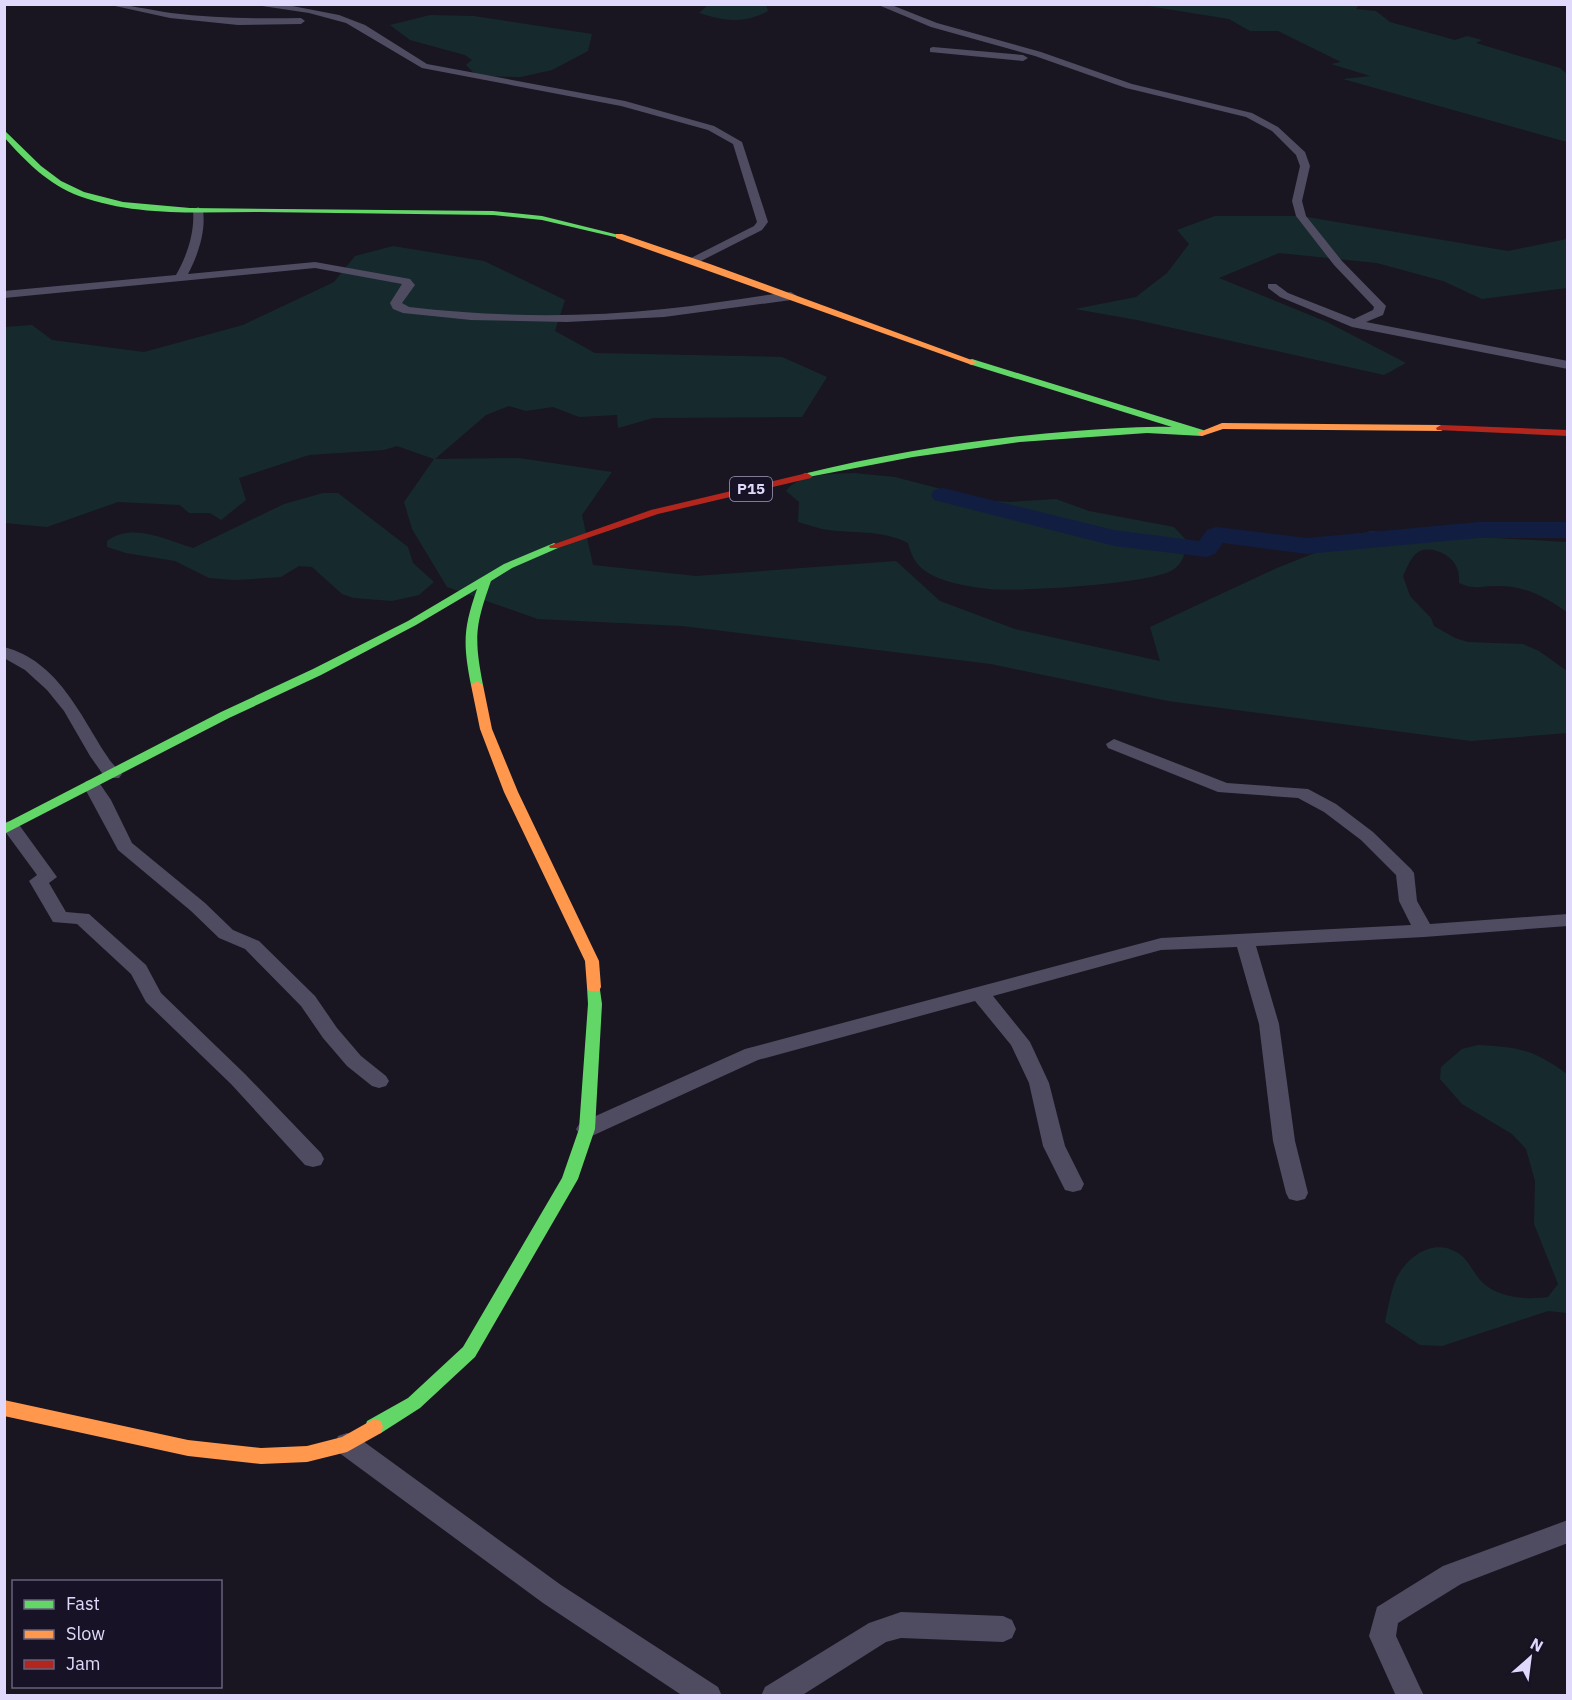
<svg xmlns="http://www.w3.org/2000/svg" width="1572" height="1700" font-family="'IBM Plex Sans',sans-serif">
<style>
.green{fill:#162a2d}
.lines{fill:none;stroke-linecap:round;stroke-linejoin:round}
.river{fill:#121e41;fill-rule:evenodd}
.street{fill:#4f4c61;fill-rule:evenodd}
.fast{fill:#63d668;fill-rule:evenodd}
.slow{fill:#ff974d;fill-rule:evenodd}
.jam{fill:#b3261e;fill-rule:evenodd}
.labels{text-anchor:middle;stroke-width:4.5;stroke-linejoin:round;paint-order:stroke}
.shield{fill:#171225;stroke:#a49dbb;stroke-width:1.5}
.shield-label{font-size:15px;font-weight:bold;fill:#e0d9fb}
</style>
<rect width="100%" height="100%" fill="#191621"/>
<g class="green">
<path d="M709 4 766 5 768 11C745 24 724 21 699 13Z"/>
<path d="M1142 5H1350L1358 6 1356 9 1376 11 1390 22 1455 40 1467 36 1482 40 1476 43 1560 68 1567 74V142L1343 79 1370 76 1331 64 1341 62 1278 31H1250L1229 19Z"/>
<path d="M430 15 474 16 592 34 588 51 552 70 521 77 477 76 466 65 472 60 465 55 410 40 390 25Z"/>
<path d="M1215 216H1301L1508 251 1567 239V288L1482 299 1443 281 1377 263 1279 253 1219 278 1327 322 1406 363 1384 375 1137 320 1075 309 1136 297 1167 273 1189 244 1177 230Z"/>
<path d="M393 246 484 261 565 300 555 331 595 353 782 357 827 377 802 417 653 418 618 428 617 415 579 417 553 407 526 411 509 406 486 415 435 459 519 458 612 472 582 515 593 565 696 576 896 561 940 601 1015 629 1160 661 1150 627 1277 568 1370 531 1567 542V612C1545 597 1524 585 1496 586 1480 586 1475 590 1459 583 1459 578 1459 572 1457 568 1452 555 1433 546 1420 551 1411 555 1407 568 1403 576L1410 596 1431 618 1434 626 1455 638 1468 642 1523 644 1539 651 1567 671V733L1471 741 1168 701 991 664 682 626 538 619 447 587 412 529 404 502 434 459 397 446 384 450 309 455 239 478 246 500 221 520 210 513H189L180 505 118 502 47 527 5 523V327L32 325 52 340 144 352 243 325 334 282 355 256Z"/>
<path d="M854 473 895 477 983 500 1009 502 1056 499 1089 511 1174 527 1187 541C1185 552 1184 562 1174 569 1156 584 1016 592 989 589 970 587 939 582 924 570 914 563 911 553 908 543 881 529 850 534 822 529 814 527 806 524 798 522L799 502 786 491C799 473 834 474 854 473Z"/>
<path d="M323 493H338L408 547 413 563 434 582 419 595 392 601 354 598 342 594 312 567 299 566 281 577 235 580 209 578 175 561 126 553 107 547V541C133 522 166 540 193 548L284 504Z"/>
<path d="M1478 1045C1519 1047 1534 1050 1567 1074V1313L1548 1311 1442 1346 1420 1345 1385 1322C1388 1308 1391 1290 1397 1277 1409 1255 1434 1238 1458 1253 1468 1259 1474 1274 1482 1282 1498 1298 1527 1300 1548 1297L1558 1284 1534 1224 1535 1181 1526 1149 1512 1134 1462 1104 1440 1079 1441 1067 1462 1049Z"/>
</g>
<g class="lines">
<path class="river" d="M943 488 1114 530 1199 541 1207 530 1216 527 1307 538 1478 522H1568V538H1478L1307 554 1223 543 1215 554 1206 557 1114 546 934 500 931 495 934 490Z"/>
<g class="street">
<path d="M106 4C128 4 149 10 171 13 214 18 257 19 301 18L305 21 301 24 238 25 170 18Z"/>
<path d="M249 4H282L339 15 365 25 427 64 625 101 714 126 742 142 768 222 762 230 697 263H689V259L754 226 757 222 733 144 708 130 621 106 422 68 346 23 309 13Z"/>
<path d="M876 4H889L937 23 1041 52 1132 84 1252 113 1278 127 1305 152 1310 166 1302 201 1306 216 1342 261 1386 306 1383 315 1366 322 1568 361V369L1352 327 1280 297 1268 288V284H1276L1288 293 1354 319 1373 310 1374 307 1334 265 1296 216 1292 201 1300 166 1296 155 1272 131 1246 117 1126 88 1035 56 931 27Z"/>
<path d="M933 47 1023 55 1028 58 1023 61 930 52V48Z"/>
<path d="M198 207 203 210C206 232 198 255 188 274L315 262 410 279 415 285 402 303 409 307C494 317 579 318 664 309 707 305 749 297 791 292L797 296 791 300 664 317 567 322 471 320 403 313 393 309 390 303 402 284 315 268 4 298V291L176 275C187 256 195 232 193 210Z"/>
<path d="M4 647C58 661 80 715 107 756 111 763 117 768 122 774L119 778H107L102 773 90 756 64 711 47 690 25 670 4 658Z"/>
<path d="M1114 739 1227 783 1308 789 1336 804 1373 832 1411 869 1414 873 1417 901 1430 924 1568 914V926L1424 937 1256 946 1279 1024 1295 1141 1308 1193 1305 1199 1297 1201 1289 1199 1286 1193 1273 1141 1259 1024 1237 947 1161 950 993 996 1030 1042 1049 1083 1065 1146 1084 1184 1081 1190 1073 1192 1065 1190 1043 1146 1029 1083 1011 1045 975 1001 758 1060 594 1135 587 1137 580 1135 576 1129 580 1123 745 1049 1161 938 1411 925 1399 901 1396 875 1361 840 1324 812 1298 798 1218 792 1108 748 1106 744Z"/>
<path d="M92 780 98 781 111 800 132 843 205 903 233 930 259 941 315 996 337 1028 361 1056 386 1076 389 1081 386 1086 379 1088 372 1086 347 1066 323 1038 301 1006 245 949 219 938 191 911 118 850 83 785 86 781Z"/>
<path d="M11 821 17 822 57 877 49 883 66 912 89 914 146 965 161 993 245 1074 321 1153 324 1159 321 1165 313 1167 305 1165 231 1084 146 1002 131 974 77 924 53 922 29 881 37 875 4 830 5 822Z"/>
<path d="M347 1433 356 1436 561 1585 718 1687 722 1696H683L543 1603 338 1452 335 1444 338 1436Z"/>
<path d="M1568 1520V1543L1461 1584 1398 1623 1396 1636 1424 1696H1396L1369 1636 1377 1607 1443 1566Z"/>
<path d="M901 1612 1003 1616 1012 1620 1016 1629 1012 1638 1003 1642 901 1638 886 1642 801 1696H761L765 1687 869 1623Z"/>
</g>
<g class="fast">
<path d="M4 130 41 166 61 181 84 192 123 202 190 208 493 211 542 216 623 236 619 238 542 220 493 215C415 214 338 213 260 212 200 212 137 217 79 196 49 185 25 161 4 137Z"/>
<path d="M972 359 1203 430 1207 433 1202 436 1147 433 1020 442 913 457 803 478V474C893 452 984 438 1075 431 1107 429 1139 426 1172 427L969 364V360Z"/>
<path d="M554 543 559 546 558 548 512 568 491 581C475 626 474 638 483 685L481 688 477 689 471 685C463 644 463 629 477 589L416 625 321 675 229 718 4 834V824L221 712 313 669 408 621 504 564Z"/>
<path d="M594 982 599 983 602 1004 595 1129 578 1179 475 1357 420 1408 381 1433 374 1435 367 1433 365 1427 367 1421 408 1398 463 1347 562 1178 579 1129 588 1004 587 987 589 983Z"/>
</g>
<g class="slow">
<path d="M616 234H622L710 264 977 362 972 365 616 238Z"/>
<path d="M1222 423 1441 425 1446 428 1441 431 1223 429 1202 436 1197 433Z"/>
<path d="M477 681 483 685 492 729 518 792 599 961 601 987 599 991H589L587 987 585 961 504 792 480 729 471 685Z"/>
<path d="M4 1400 188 1440 261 1448 307 1446 342 1437 374 1419 381 1421 383 1427 381 1433 347 1452 307 1462 261 1464 188 1456 4 1416Z"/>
</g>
<g class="jam">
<path d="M1441 425 1568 430V436L1437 430 1436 428Z"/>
<path d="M807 473 812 476 811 478 658 514 558 548H550L549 546 651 510Z"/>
</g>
</g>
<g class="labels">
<rect class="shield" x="730" y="477" width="42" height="24" rx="4.5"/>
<g class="shield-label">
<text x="751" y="494">P15</text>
</g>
</g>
<rect width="1572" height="1700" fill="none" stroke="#e0d9fb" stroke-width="12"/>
<rect x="12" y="1580" width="210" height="108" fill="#171225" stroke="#67627b" stroke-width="1.5"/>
<rect x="24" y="1600" width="30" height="9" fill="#63d668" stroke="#67627b" stroke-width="1.5"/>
<text x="66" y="1610" font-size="18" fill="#e0d9fb">Fast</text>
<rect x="24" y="1630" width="30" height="9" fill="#ff974d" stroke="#67627b" stroke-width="1.5"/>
<text x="66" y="1640" font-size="18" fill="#e0d9fb">Slow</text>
<rect x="24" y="1660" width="30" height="9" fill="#b3261e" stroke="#67627b" stroke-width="1.5"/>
<text x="66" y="1670" font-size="18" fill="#e0d9fb">Jam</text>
<g transform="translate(1530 1658) rotate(28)" stroke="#171225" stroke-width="4.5" paint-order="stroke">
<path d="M0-4.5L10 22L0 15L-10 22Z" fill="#e0d9fb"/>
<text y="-9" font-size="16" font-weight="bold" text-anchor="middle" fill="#e0d9fb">N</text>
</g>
</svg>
